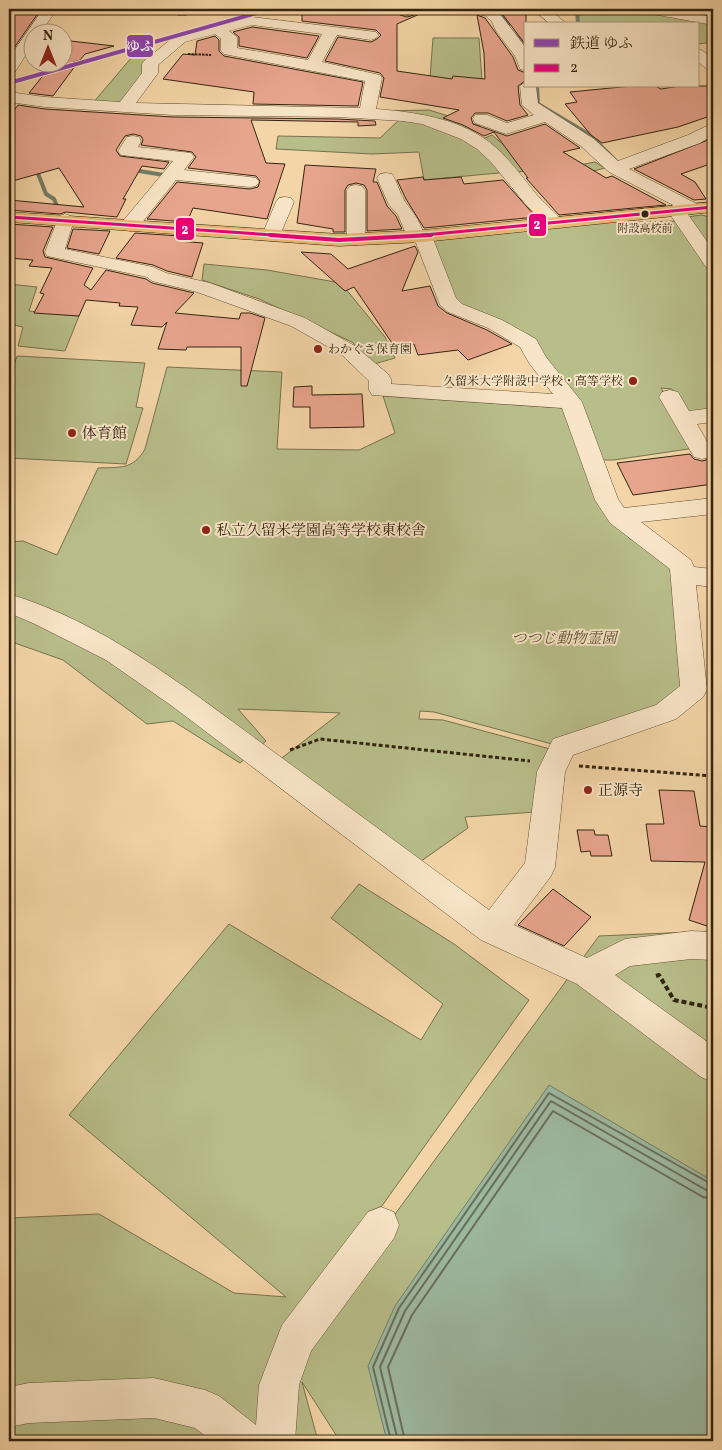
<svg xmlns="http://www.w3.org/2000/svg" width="722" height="1450" font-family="Vollkorn,'Noto Serif JP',serif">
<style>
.green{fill:#b8be8a;stroke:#76724d}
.water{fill:#9db9a2;stroke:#737e68}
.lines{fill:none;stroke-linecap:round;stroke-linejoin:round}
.shore{stroke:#686f59;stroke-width:2}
.stream{stroke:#737e68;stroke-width:4}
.building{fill:#e8a58e;stroke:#332510}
.minor-casing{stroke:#635136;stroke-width:1}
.major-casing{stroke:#332510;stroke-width:1}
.path-far2{stroke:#332510;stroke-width:2;stroke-dasharray:2.5 1;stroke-linecap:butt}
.path-far1{stroke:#332510;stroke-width:3;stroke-dasharray:4 2.5;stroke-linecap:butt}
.path{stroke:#332510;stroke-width:4;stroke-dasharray:5 3;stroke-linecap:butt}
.minor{fill:#f8e4c6;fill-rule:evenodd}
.major{fill:#eaba74;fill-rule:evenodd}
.bus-1-far1-casing{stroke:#f8e4c6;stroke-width:5.5}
.bus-1-casing{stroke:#f8e4c6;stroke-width:7}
.bus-1-far1{stroke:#e5007d;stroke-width:3}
.bus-1{stroke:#e5007d;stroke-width:4}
.rail-1-casing{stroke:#f8e4c6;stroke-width:6}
.rail-1{stroke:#8e44ad;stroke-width:4}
.bus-dot{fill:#332510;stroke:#f8e4c6;stroke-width:2}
.poi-dot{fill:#8f2418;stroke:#f8e4c6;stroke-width:2}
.labels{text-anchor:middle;stroke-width:4;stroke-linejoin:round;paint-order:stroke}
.far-bus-label{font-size:11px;fill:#332510;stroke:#f8e4c6}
.far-poi-label{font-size:12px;fill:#332510;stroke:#f8e4c6;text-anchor:start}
.poi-label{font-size:15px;fill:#332510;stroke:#f8e4c6;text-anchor:start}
.park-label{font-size:15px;font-style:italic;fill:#544b2e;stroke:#f8e4c6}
.line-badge{stroke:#f8e4c6;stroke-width:2}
.badge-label{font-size:14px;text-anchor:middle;font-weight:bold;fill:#fff}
</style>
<rect width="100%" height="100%" fill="#f4d5a7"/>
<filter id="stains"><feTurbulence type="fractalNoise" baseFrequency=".004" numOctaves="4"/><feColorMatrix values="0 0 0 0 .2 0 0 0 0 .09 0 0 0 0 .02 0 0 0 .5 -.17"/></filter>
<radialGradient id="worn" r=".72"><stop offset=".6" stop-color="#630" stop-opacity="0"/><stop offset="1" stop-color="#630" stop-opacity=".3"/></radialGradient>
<g class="green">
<path d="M577 9H694L713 12V42L698 44V24H578Z"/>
<path d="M433 38H479L482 81 430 78Z"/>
<path d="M138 50 163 53 125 106 92 104Z"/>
<path d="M429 110 480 126 469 134 382 111Z"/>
<path d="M403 116 467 135 509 172 424 180 419 152 372 154 276 149 278 136 380 138Z"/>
<path d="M492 135 512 152 569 167 595 162 605 168C573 178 545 166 513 173L480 140Z"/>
<path d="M702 215 713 218V257L686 217Z"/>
<path d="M628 218 636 222 677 221 713 270V413L687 416 672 389 661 388 695 448 614 460H603L539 359 458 306 427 238Z"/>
<path d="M204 264 267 270 341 283 385 337 395 358 374 364 352 342 259 299 202 280Z"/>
<path d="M9 284 37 287 29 311 79 316 65 351 18 346 23 327 9 324Z"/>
<path d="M17 356 145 363 136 407 143 408 126 464 9 458V382Z"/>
<path d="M167 367 282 372 277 449 359 450 395 433 383 396 563 408 608 517 630 539 648 541 682 566 694 690 563 747 434 712 420 711 419 719 443 720 550 749 536 812 465 817 468 828 417 864 278 761 340 713 238 709 266 741 240 763 173 721 147 724 63 660 9 641V542L23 541 57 555 98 468C120 467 133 470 145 449Z"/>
<path d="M359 884 454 944 529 1000 289 1336 294 1352 599 936 713 931V1441H340L302 1382 318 1441H9V1218L99 1214 234 1293 286 1297 69 1115 229 924 421 1040 443 1004 331 918Z"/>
</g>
<path class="water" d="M549 1085 713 1181V1441H387L368 1366 395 1306Z"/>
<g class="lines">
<g class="shore">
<path d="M391 1441 373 1367 399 1308 549 1093 713 1185"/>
<path d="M398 1441 380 1367 405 1311 551 1101 706 1190 713 1191"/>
<path d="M405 1441 388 1367 412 1315 553 1111 703 1197 713 1199"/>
</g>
<g class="stream">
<path d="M577 9 578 24"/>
<path d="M495 12 508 20V27L526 47"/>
<path d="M537 86 538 104 590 135 616 161"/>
<path d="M35 166 46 194 54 199 59 211"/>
<path d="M133 170 164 175"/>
</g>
</g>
<g class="building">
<path d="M13 9H41L9 55V15Z"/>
<path d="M331 9H399L400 15 407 17 414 15 421 9H431L397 24V71L452 79 453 76 485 79 484 53 477 15 485 18 513 57 518 70 526 73V80L518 86 520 105 528 115 507 121 488 113H475L471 118 473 124 507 136 545 124 580 148 563 152 606 178 612 176 666 205 559 215 526 178H528L494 132 484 136 463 125 443 118 459 110 380 97 384 78 380 73 325 61 338 37 371 42 377 39 381 35 376 30 302 21V14L330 13Z"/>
<path d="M497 9H526V45L503 15Z"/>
<path d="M252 27 319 36 307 58 239 46V37L233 32Z"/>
<path d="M215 36 219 40V51L224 56 363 82 358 106 253 104 254 92 163 79 183 54 195 55 197 41Z"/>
<path d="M62 40 114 46 85 54 80 60 73 62H78L53 96 29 93 54 62H62Z"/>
<path d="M632 86H655L661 89 680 86H713V115L678 127 602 143 591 135 565 104 577 102 570 92Z"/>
<path d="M18 105 45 109 173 117 338 119 375 121 376 125 358 126V122L251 120 266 163 285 164 267 219 193 208 187 222 147 219 177 182 250 189 258 187 260 181 256 176 188 168 196 157 192 152 141 145 143 140 141 136 133 134 125 136 116 150 120 156 169 162 164 169 142 166 123 199H126L117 217 66 212 60 214 9 210V200L84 207 59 168 9 182V117Z"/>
<path d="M713 138V163L681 174 695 182 706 199 694 200 634 169Z"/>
<path d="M305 165 376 169 373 182H377L387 206 396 216 402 229 367 231V190L364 185 356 183 348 185 345 190V232H333V229L297 223Z"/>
<path d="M423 177 424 180 461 177 464 184 503 180 536 217 424 228 406 199 397 180Z"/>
<path d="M9 224 53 227 43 251 45 257 93 268 84 285 91 290 106 270 146 279 152 283 194 293 175 313 239 319 241 313H250L265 318 247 386H241V347H187L186 350 158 349 167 322 162 327 131 325 138 307 119 306 120 303 86 300 79 316 34 313 44 294 40 293 52 268 29 266 33 260 9 258Z"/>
<path d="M73 229 110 231 99 254 67 248Z"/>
<path d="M135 233 180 236 178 241 203 243 192 277 167 271 153 265 116 258Z"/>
<path d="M415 246 418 252 402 291 430 286 438 306 447 313 487 330 512 344 468 360 458 350 418 355 414 344 396 349 354 287 345 291 301 252 331 254 348 269Z"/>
<path d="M312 386V395L362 394 364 427 310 428V407H293L294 387Z"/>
<path d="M690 454 694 459 702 461 710 459 713 455V484L633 495 617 463Z"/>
<path d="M659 790 694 791 700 826 713 827V928L689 920 705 862 651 861 646 824H664Z"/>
<path d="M577 830H594L595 835H608L612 856H591L590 851 581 852Z"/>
<path d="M553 889 591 917 564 946 518 925Z"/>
</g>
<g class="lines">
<g class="minor-casing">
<g id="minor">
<path d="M43 9H57L41 32H32V45L15 72 9 74V58Z"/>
<path d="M177 9H191L187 15H177L175 12Z"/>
<path d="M401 9H419C415 15 408 16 402 14L400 11Z"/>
<path d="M470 9C477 9 490 6 497 11 499 12 523 44 525 47 528 53 526 64 526 71L520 69 515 56 496 31 492 22 486 16 472 12Z"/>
<path d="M533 9H549L567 24H550Z"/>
<path d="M640 9H670L713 17V25L647 13 642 12Z"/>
<path d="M252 17 376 32 379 35 376 38 371 40 337 35 322 62 380 75 382 78 376 109C414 112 457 118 488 141 507 155 522 177 537 195 545 205 556 212 563 222L561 226 554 228 547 226 527 206 491 162 477 149 461 139 422 124 403 121 338 117 173 115 45 107 9 102V92L45 97 120 102 142 73V64L144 61 175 36ZM252 25 322 34 308 60 237 48V37L229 31ZM215 34 221 39V51L224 54 365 81 360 108 136 103 158 73V65L185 42Z"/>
<path d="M698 49 703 51 713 59V71L707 69 698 62Z"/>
<path d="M526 82V86H536L538 103 594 139 618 161 688 135 713 123V135L700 143 629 169 699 205 702 209 699 213H687L713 250V269L706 267 667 210 673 205 609 172 582 147 545 122 506 134 475 123 473 119 475 115H487L507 123 534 115 522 105 520 86Z"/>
<path d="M133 136 139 137 141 141 138 147 191 153 194 157 184 170 250 177 256 178 259 182 256 186 250 187 176 180 137 229 130 231 123 229 121 225 123 221 173 161 121 155 118 151 127 137Z"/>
<path d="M386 173 392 174C398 183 400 195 406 203 414 213 418 219 423 231L430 232 432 236 456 298 462 304 502 320 536 339 546 357 582 402 618 499 624 508 713 498V514L641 522 691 560 694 567 713 569V587L696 585 707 690 703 697 676 719 573 755 565 772 555 867 551 876 514 925 587 958 625 939 691 931 713 932V960L691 959 630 966 615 975 713 1046V1082L701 1077 577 984 481 940 172 706 106 660 35 624 9 613V594C103 622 185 687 263 744 338 799 414 855 489 910L525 863 537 772 553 739 656 705 680 686 670 569 610 523 595 500 562 408 372 395 369 390V381L341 354 291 326 197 292 152 281 147 277 47 256 45 252 59 216 65 214 71 216 74 220 65 249 153 267 166 273 210 283 305 318 355 346 388 374 391 379V384L553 394 529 363 520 347 488 328 448 312 440 305 416 243 409 241 398 215 389 205 377 178 380 174Z"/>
<path d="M356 185 362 186 365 190V239L363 243 356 245 349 243 347 239V190L350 186Z"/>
<path d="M285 197 291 198 294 202 280 235 278 239 271 241 264 239 262 235 276 202 279 198Z"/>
<path d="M670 390 678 392 689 411 713 408V422L697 424 713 452 710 457 702 459 694 457 691 452 659 397 662 392Z"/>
<path d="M381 1207 394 1212 399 1225 394 1238 311 1351 299 1385 295 1441H212L195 1428 154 1418 29 1423 9 1427V1387L29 1383 154 1378 205 1390 219 1396 256 1425 259 1385 282 1325 368 1212Z"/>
</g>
</g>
<g class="major-casing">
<path id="major" d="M713 202V212L423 242 339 246 9 222V212L339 234 423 230Z"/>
</g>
<path class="path-far2" d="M188 54 211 55"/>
<g class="path-far1">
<path d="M290 750 320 739 530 761"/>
<path d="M579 766 713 776"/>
</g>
<path class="path" d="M656 976 659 975 674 1000 713 1008"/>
<use href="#minor" class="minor"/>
<use href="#major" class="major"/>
<g class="bus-1-far1-casing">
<g id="bus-1-far1">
<path d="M9 217 288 236"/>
<path d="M414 236 713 207"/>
</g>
</g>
<g class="bus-1-casing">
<path id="bus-1" d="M270 235 339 240 431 235"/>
</g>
<use href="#bus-1-far1" class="bus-1-far1"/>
<use href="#bus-1" class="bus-1"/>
<g class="rail-1-casing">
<path id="rail-1" d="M9 83 271 9"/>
</g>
<use href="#rail-1" class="rail-1"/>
</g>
<circle class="bus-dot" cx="645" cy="214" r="4.5"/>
<g class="poi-dot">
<circle cx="318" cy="349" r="5"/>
<circle cx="633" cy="381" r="5"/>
<circle cx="72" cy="433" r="5"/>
<circle cx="206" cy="530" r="5"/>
<circle cx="588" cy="790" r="5"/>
</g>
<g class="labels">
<g class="far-bus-label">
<text x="645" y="232">附設高校前</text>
</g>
<g class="far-poi-label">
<text x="328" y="353">わかぐさ保育園</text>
<text x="623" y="385" text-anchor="end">久留米大学附設中学校・高等学校</text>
</g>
<g class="poi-label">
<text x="82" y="438">体育館</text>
<text x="216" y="535">私立久留米学園高等学校東校舎</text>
<text x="598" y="795">正源寺</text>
</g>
<g class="park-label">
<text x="564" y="643">つつじ動物霊園</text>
</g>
</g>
<g class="line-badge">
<rect x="126" y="34" width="28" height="24" rx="5" fill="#8e44ad"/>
<rect x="528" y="213" width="19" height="24" rx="5" fill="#e5007d"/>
<rect x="175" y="217" width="20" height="24" rx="5" fill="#e5007d"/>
</g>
<g class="badge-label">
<text x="140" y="51">ゆふ</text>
<text x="537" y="229">2</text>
<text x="185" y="234">2</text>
</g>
<rect width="722" height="1450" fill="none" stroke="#f4d5a7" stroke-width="30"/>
<rect x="10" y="10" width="702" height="1430" fill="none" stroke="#332510" stroke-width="2.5"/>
<rect x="15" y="15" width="692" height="1420" fill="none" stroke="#332510"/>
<rect x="524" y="22" width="175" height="65" fill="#f8e4c6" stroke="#a9987d"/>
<rect x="534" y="39" width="25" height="8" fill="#8e44ad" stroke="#a9987d"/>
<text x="570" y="48" font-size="15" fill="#332510">鉄道 ゆふ</text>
<rect x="534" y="64" width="25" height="8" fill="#e5007d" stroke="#a9987d"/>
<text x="570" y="72" font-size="15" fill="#332510">2</text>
<g transform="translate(48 48)"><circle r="24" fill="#f8e4c6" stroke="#a9987d"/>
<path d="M0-4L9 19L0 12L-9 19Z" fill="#8f2418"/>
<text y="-8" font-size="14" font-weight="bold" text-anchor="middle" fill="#332510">N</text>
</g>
<rect width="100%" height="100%" filter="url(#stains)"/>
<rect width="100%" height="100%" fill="url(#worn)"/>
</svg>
